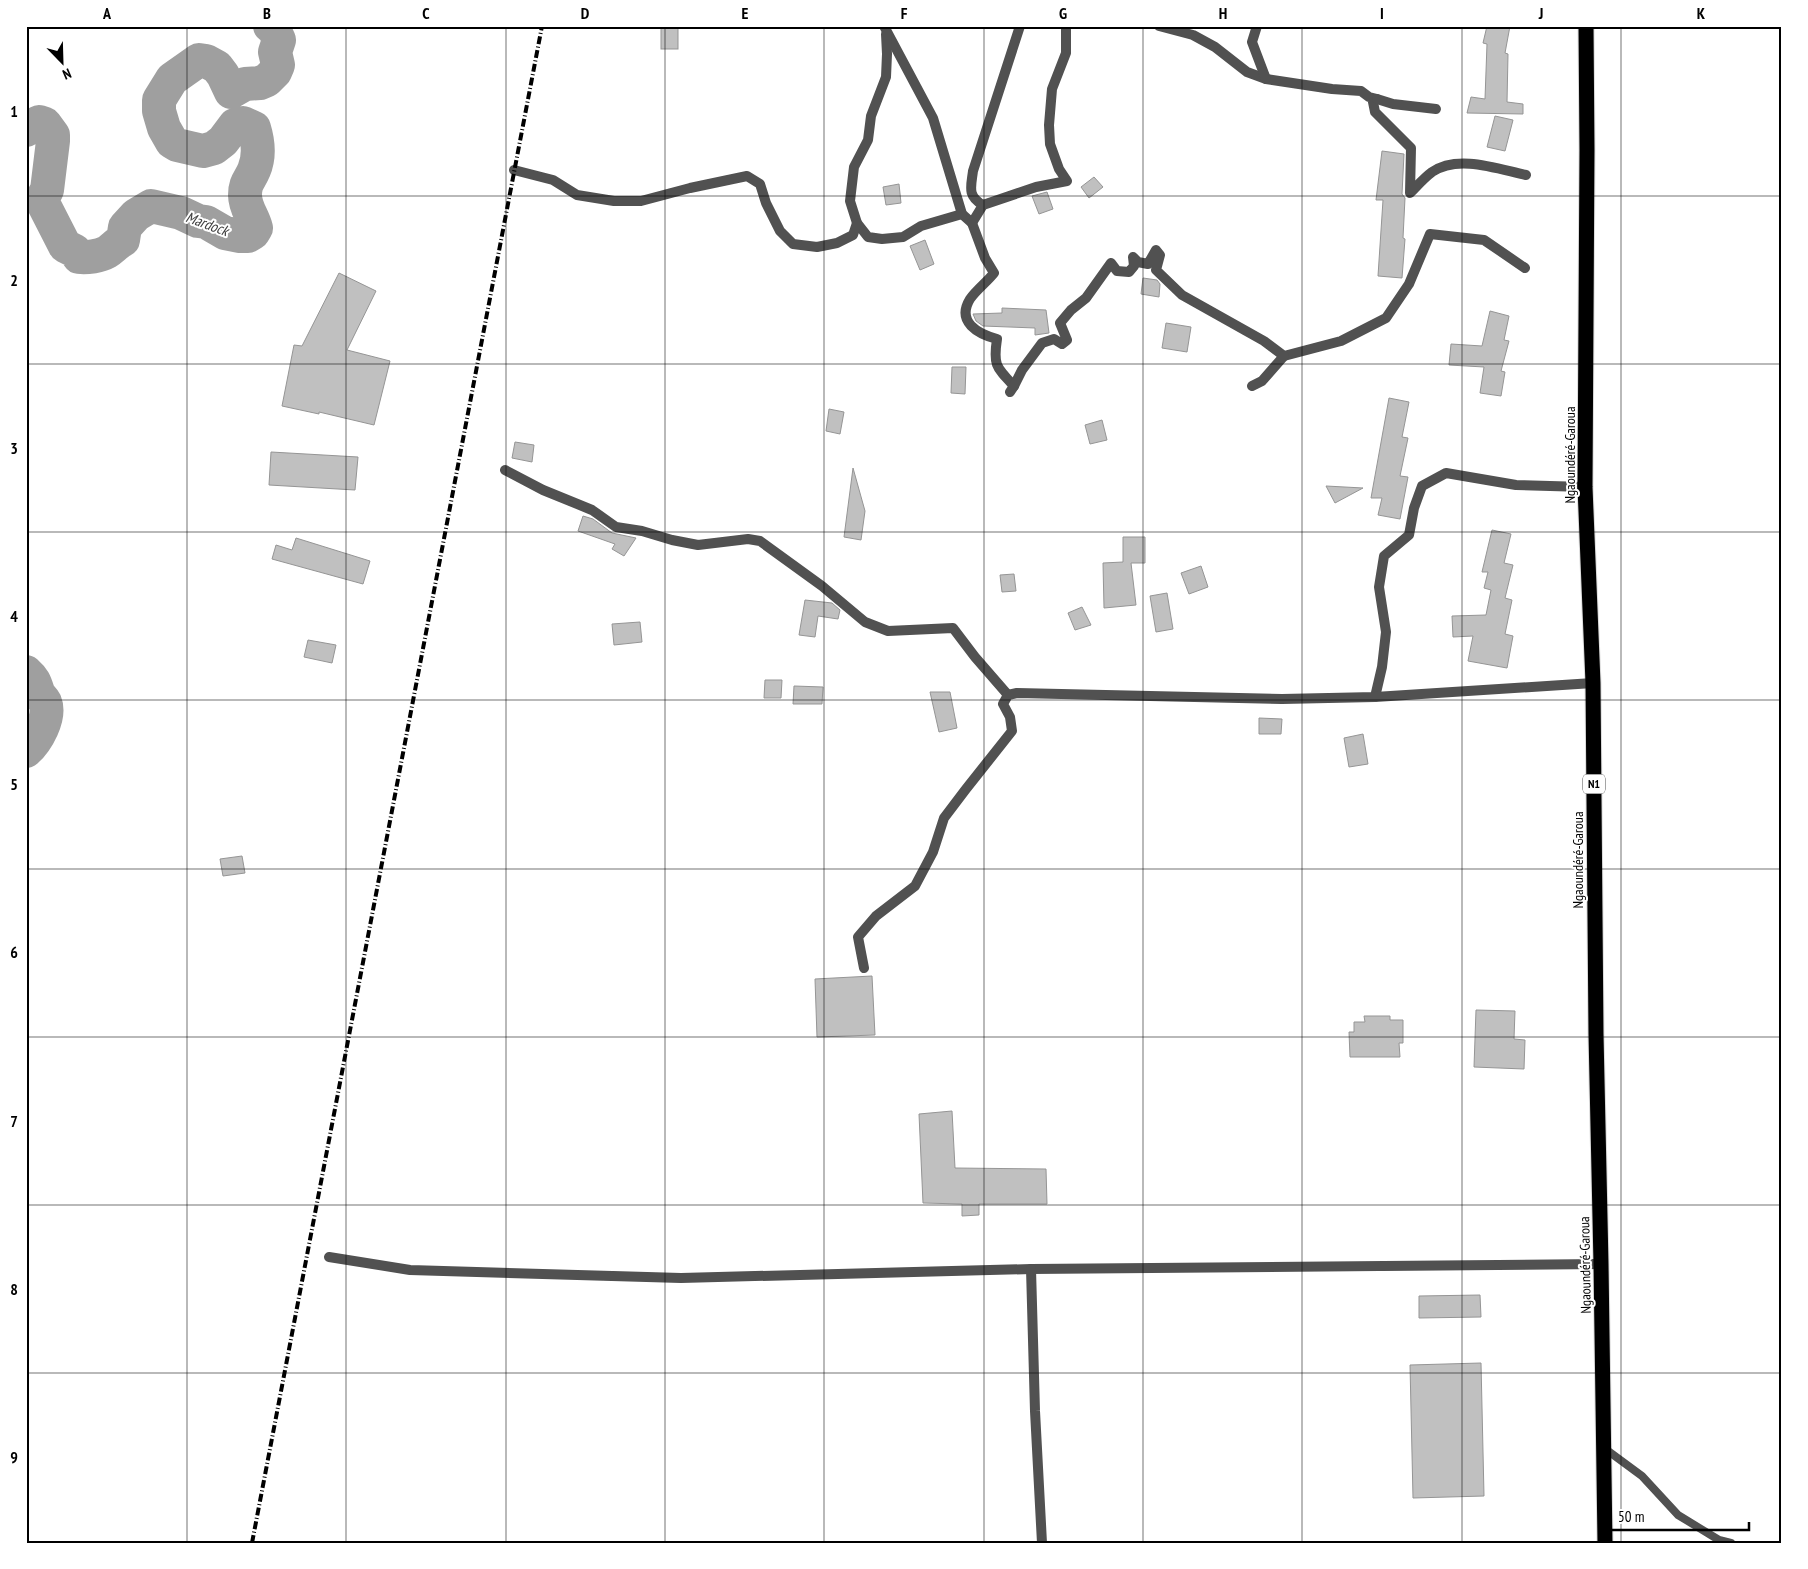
<svg xmlns="http://www.w3.org/2000/svg" width="1808" height="1569" font-family="'PT Sans Narrow',sans-serif">
<style>
.lines{fill:none;stroke-linecap:round;stroke-linejoin:round}
.river{stroke:#9f9f9f;stroke-width:34}
.building{fill:#c0c0c0;stroke:#959595}
.highway-casing{stroke:#dbdbdb;stroke-width:17}
.lane{stroke:#515151;stroke-width:8}
.street{stroke:#515151;stroke-width:10}
.highway{stroke:#000;stroke-width:15}
.rail{stroke:#000;stroke-width:4;stroke-dasharray:8 2.5 1 2.5;stroke-linecap:butt}
.grid{fill:none;stroke:#000;stroke-width:1;stroke-opacity:0.55}
.labels{text-anchor:middle;stroke-width:4;stroke-linejoin:round;paint-order:stroke}
.shield{fill:#fff;stroke:#4c4c4c;stroke-width:1}
.shield-label{font-size:12px;font-weight:bold;fill:#000}
.street-label{font-size:14px;fill:#000;stroke:#fff}
.water-label{font-size:15px;font-style:italic;fill:#404040;stroke:#fff}
.neatline{fill:none;stroke:#000;stroke-width:2}
.grid-label{font-size:16px;text-anchor:middle;font-weight:bold;fill:#000}
</style>
<rect width="100%" height="100%" fill="#fff"/>
<g class="lines">
<g class="river">
<path d="M26 130 39 122 45 124 53 135V141L47 190 43 197V203L65 246 75 251 79 257C87 258 100 256 107 252 112 249 117 243 123 240L125 227 136 215 151 206 181 213 198 221 206 222 225 233 240 236H248L253 233 256 228C253 216 245 208 245 195 245 182 250 180 254 170 260 156 258 141 254 128L243 123 235 125 223 141 214 148 203 151 177 145 172 142 164 128 159 111V100L172 79 199 60 206 61 217 67 223 75 231 92 245 84 260 83 267 80 275 72 278 65 275 52 279 40 274 29 270 26"/>
<path d="M26 672C34 679 35 683 38 692 39 696 43 698 45 702 51 717 37 741 26 751"/>
</g>
</g>
<g class="building">
<path d="M1487 26H1510L1505 53 1508 54 1507 102 1523 104V114L1467 113 1471 97 1485 99 1487 44 1483 43Z"/>
<rect x="661" y="28" width="17" height="21"/>
<path d="M1495 116 1513 120 1505 151 1487 147Z"/>
<path d="M1382 151 1404 154 1402 194 1405 198 1403 238 1405 239 1402 278 1378 276 1383 200H1376Z"/>
<path d="M1094 177 1103 187 1089 198 1081 187Z"/>
<path d="M899 184 901 203 886 205 883 187Z"/>
<path d="M1047 192 1053 209 1039 214 1032 196Z"/>
<path d="M925 240 934 264 920 270 910 246Z"/>
<path d="M339 273 376 291 347 350 390 361 374 425 319 412V414L282 406 294 345 302 346Z"/>
<path d="M1143 278 1157 280 1160 284 1159 297 1141 294Z"/>
<path d="M1002 308 1046 310 1049 333 1035 335V328L983 326 976 321 973 314 1002 313Z"/>
<path d="M1490 311 1509 316 1504 340 1509 341 1501 371 1505 372 1501 396 1480 393 1484 367 1449 365 1451 344 1482 346Z"/>
<path d="M1166 323 1191 327 1187 352 1162 348Z"/>
<path d="M952 367H966L965 394 951 393Z"/>
<path d="M1389 398 1409 402 1402 437 1408 438 1400 476 1408 477 1400 519 1378 515 1382 498H1371Z"/>
<path d="M829 409 844 412 840 434 826 431Z"/>
<path d="M1102 420 1107 440 1090 444 1085 425Z"/>
<path d="M515 442 534 445 532 462 512 458Z"/>
<path d="M271 452 358 457 355 490 269 485Z"/>
<path d="M853 468 865 511 861 540 844 537Z"/>
<path d="M1326 486 1363 488 1335 503Z"/>
<path d="M583 516 593 519 612 533 636 538 624 556 612 549 615 544 578 531Z"/>
<path d="M1492 530 1511 534 1504 563 1513 565 1505 598 1512 600 1505 634 1513 636 1507 668 1468 661 1473 636 1453 637 1452 616 1486 615 1491 590 1484 588 1488 572H1482Z"/>
<path d="M1123 537H1145V563H1131L1136 605 1104 608 1103 563 1123 562Z"/>
<path d="M296 538 370 561 363 584 272 559 276 545 292 550Z"/>
<path d="M1201 566 1208 587 1189 594 1181 573Z"/>
<path d="M1014 574 1016 591 1002 592 1000 575Z"/>
<path d="M1167 593 1173 629 1156 632 1150 596Z"/>
<path d="M805 600 832 603 840 610 838 619 818 616 815 637 799 635Z"/>
<path d="M1082 607 1091 625 1075 630 1068 613Z"/>
<path d="M640 622 642 642 614 645 612 624Z"/>
<path d="M308 640 336 645 332 663 304 657Z"/>
<path d="M765 680H782L781 698H764Z"/>
<path d="M794 686 823 687 822 704H793Z"/>
<path d="M930 692H950L957 728 939 732Z"/>
<path d="M1259 718 1282 719 1281 734H1259Z"/>
<path d="M1363 734 1368 764 1349 767 1344 738Z"/>
<path d="M242 856 245 873 223 876 220 859Z"/>
<path d="M872 976 875 1035 817 1037 815 979Z"/>
<path d="M1476 1010 1515 1011 1514 1039 1525 1040 1524 1069 1474 1067Z"/>
<path d="M1364 1016H1390V1020H1403V1043H1399L1400 1057H1350L1349 1032H1354V1022H1365Z"/>
<path d="M952 1111 955 1168 1046 1169 1047 1204H979V1215L962 1216V1204L923 1203 919 1114Z"/>
<path d="M1480 1295 1481 1317 1419 1318V1296Z"/>
<path d="M1481 1363 1484 1496 1413 1498 1410 1365Z"/>
</g>
<g class="lines">
<g class="highway-casing">
<path id="highway" d="M1586 26 1587 150 1585 487 1593 683 1596 1034 1601 1264 1605 1543"/>
</g>
<path class="lane" d="M1604 1448 1642 1476 1678 1515 1719 1540 1731 1543"/>
<g class="street">
<path d="M884 26 933 118 962 214 972 223 985 258 994 273C987 282 977 289 970 299 956 322 978 334 997 339 993 365 996 367 1014 386L1010 392"/>
<path d="M1159 26 1193 35 1215 47 1247 72 1266 79 1332 89 1361 91 1369 97 1377 99 1373 102 1375 112 1411 148 1410 193C1417 186 1424 178 1432 172 1458 154 1498 169 1526 175"/>
<path d="M1257 26 1252 42 1266 79"/>
<path d="M886 34 887 54 886 77 871 116 868 140 854 167 850 201 857 223 868 237 882 239 903 237 921 226 962 214"/>
<path d="M1377 99 1393 104 1436 109"/>
<path d="M514 170 553 180 577 195 614 201H641L690 188 747 176 760 184 766 203 780 231 793 244 817 247 837 243 853 235 857 223"/>
<path d="M983 205C967 196 971 187 973 171L1020 26"/>
<path d="M972 223 983 205 1036 187 1067 181 1059 169 1050 144 1049 125 1052 89 1066 53V26"/>
<path d="M1014 386 1022 370 1042 343 1054 339 1062 344 1067 340 1060 323 1071 310 1086 298 1111 263 1117 271 1129 272 1134 266 1133 257 1138 262 1148 264 1156 250 1160 255 1156 270 1182 295 1264 341 1284 356 1341 341 1386 318 1409 284 1430 234 1484 240 1525 268"/>
<path d="M1252 386 1262 381 1284 356"/>
<path d="M505 470 543 490 592 510 616 527 642 531 672 540 698 545 748 539 760 541 822 586 865 622 888 631 953 628 975 657 1008 695"/>
<path d="M1375 697 1382 667 1386 632 1379 587 1384 556 1409 535 1414 508 1422 486 1446 473 1516 485 1585 487"/>
<path d="M864 968 858 937 876 916 915 886 933 852 944 818 966 789 1012 731 1010 717 1003 704 1008 695 1017 693 1282 699 1375 697 1593 683"/>
<path d="M329 1257 410 1270 681 1278 1031 1269 1601 1264"/>
<path d="M1031 1269 1035 1411 1042 1543"/>
</g>
<use href="#highway" class="highway"/>
<path class="rail" d="M252 1543 542 26"/>
</g>
<path class="grid" d="M187 26V1543M346 26V1543M506 26V1543M665 26V1543M824 26V1543M984 26V1543M1143 26V1543M1302 26V1543M1462 26V1543M1621 26V1543M26 196H1782M26 364H1782M26 532H1782M26 700H1782M26 869H1782M26 1037H1782M26 1205H1782M26 1373H1782"/>
<g class="labels">
<rect class="shield" x="1583" y="774.5" width="22" height="19" rx="4"/>
<g class="shield-label">
<text x="1594" y="788">N1</text>
</g>
<g class="street-label">
<text transform="translate(1570 455) rotate(-90)" y="5">Ngaoundéré-Garoua</text>
<text transform="translate(1578 860) rotate(-90)" y="5">Ngaoundéré-Garoua</text>
<text transform="translate(1585 1265) rotate(-91)" y="5">Ngaoundéré-Garoua</text>
</g>
<g class="water-label">
<text transform="translate(207 224) rotate(20)" y="5">Mardock</text>
</g>
</g>
<rect width="1808" height="1569" fill="none" stroke="#ffffff" stroke-width="55"/>
<g transform="translate(62 62) rotate(157)" stroke="#ffffff" stroke-width="4" paint-order="stroke">
<path d="M0-4L9 19L0 12L-9 19Z" fill="#000000"/>
<text y="-8" font-size="14" font-weight="bold" text-anchor="middle" fill="#000000">N</text>
</g>
<path d="M1610 1522v8h139v-8" fill="none" stroke="#000000" stroke-width="2.5"/>
<text x="1618" y="1522" font-size="15" fill="#000000" stroke="#ffffff" stroke-width="4" paint-order="stroke">50 m</text>
<rect x="28" y="28" width="1752" height="1514" class="neatline"/>
<g class="grid-label">
<text x="107" y="19">A</text>
<text x="267" y="19">B</text>
<text x="426" y="19">C</text>
<text x="585" y="19">D</text>
<text x="745" y="19">E</text>
<text x="904" y="19">F</text>
<text x="1063" y="19">G</text>
<text x="1223" y="19">H</text>
<text x="1382" y="19">I</text>
<text x="1541" y="19">J</text>
<text x="1701" y="19">K</text>
<text x="14" y="117">1</text>
<text x="14" y="286">2</text>
<text x="14" y="454">3</text>
<text x="14" y="622">4</text>
<text x="14" y="790">5</text>
<text x="14" y="958">6</text>
<text x="14" y="1127">7</text>
<text x="14" y="1295">8</text>
<text x="14" y="1463">9</text>
</g>
</svg>
